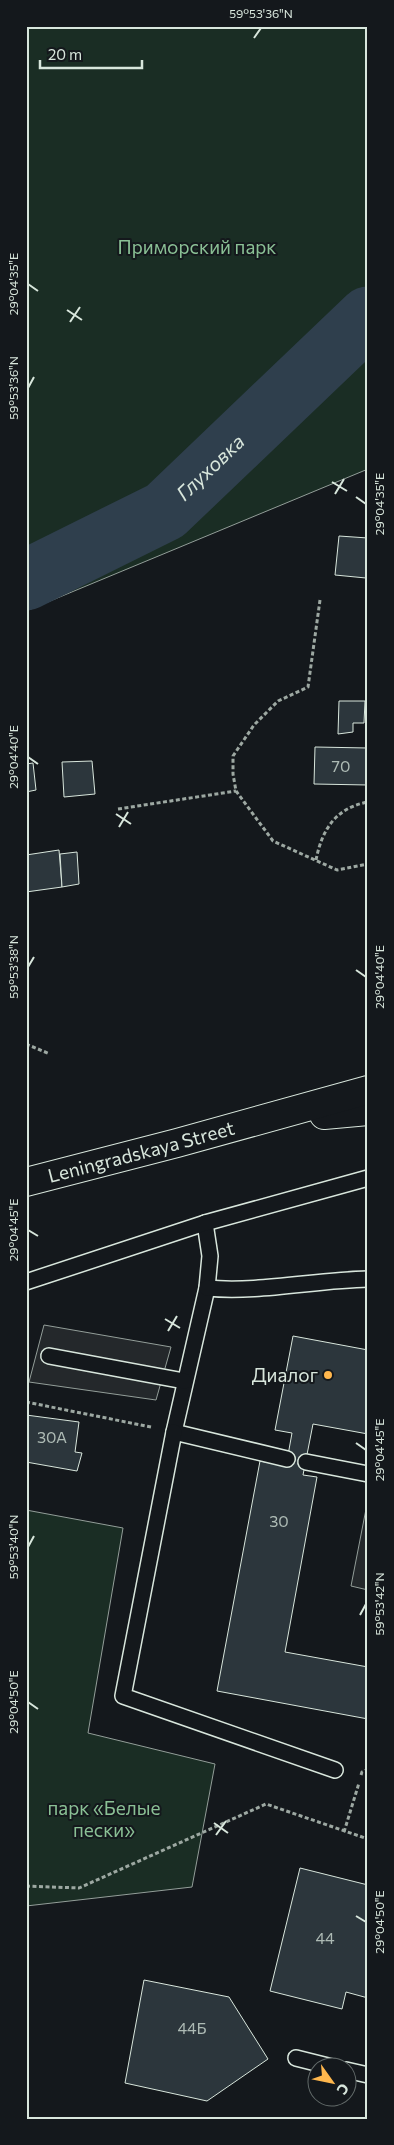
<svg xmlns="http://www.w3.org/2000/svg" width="394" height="2145" font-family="Commissioner,sans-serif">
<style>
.green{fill:#1a2d24;stroke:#939e99}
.parking{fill:#24282b;stroke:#939e99}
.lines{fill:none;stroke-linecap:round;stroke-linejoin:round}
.river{stroke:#2f3f4d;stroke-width:61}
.building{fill:#2c363c;stroke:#d8e6dc}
.service-casing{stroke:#d8e6dc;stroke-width:18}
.secondary-casing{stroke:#d8e6dc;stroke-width:30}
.path{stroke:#9da8a2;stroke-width:3;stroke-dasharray:4 2.5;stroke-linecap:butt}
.service{stroke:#14181c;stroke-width:15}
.secondary{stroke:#14181c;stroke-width:28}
.ticks{fill:none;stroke:#d8e6dc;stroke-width:2}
.poi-dot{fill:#ffb74d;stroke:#14181c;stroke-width:2}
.labels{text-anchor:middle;stroke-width:4;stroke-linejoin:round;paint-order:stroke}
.number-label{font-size:16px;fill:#adbab4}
.park-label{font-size:19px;fill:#8ac095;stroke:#14181c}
.street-label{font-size:19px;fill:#d8e6dc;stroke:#14181c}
.poi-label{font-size:19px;fill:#d8e6dc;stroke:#14181c;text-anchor:end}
.water-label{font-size:20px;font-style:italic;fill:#d8e6dc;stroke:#14181c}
.neatline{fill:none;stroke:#d8e6dc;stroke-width:2}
.ticks-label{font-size:12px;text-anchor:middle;fill:#d8e6dc}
</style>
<rect width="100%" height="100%" fill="#14181c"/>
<g class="green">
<path d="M26 26H368V469L26 611Z"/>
<path d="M26 1510 123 1528 88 1733 215 1764 192 1887 26 1906Z"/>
</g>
<g class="parking">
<path d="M44 1325 171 1347 156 1400 29 1382Z"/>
<path d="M367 1504H368V1590L351 1586Z"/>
</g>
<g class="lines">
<path class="river" id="s1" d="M26 580 165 511 368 317"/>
</g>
<g class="building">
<path d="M339 536 368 538 366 578 335 575Z"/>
<path d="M339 701H365L364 723H353V732L338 734Z"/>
<path d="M315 747 368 748V785L314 784Z"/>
<path d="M92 761 95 794 64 797 62 762Z"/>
<path d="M33 763 36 790 26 792V764Z"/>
<path d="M59 850 62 887 26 892V855Z"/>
<path d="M77 852 79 884 62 887 60 854Z"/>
<path d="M293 1336 368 1350V1434L313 1424 303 1475 317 1477 285 1652 368 1667V1719L217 1691 260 1461 286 1466 292 1433 275 1430Z"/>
<path d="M26 1415 79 1422 75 1452 82 1453 77 1471 26 1462Z"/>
<path d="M300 1868 368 1885V1998L346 1992 342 2009 270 1991Z"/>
<path d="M144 1980 229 1997 268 2059 207 2101 125 2083Z"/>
</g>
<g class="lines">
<g class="service-casing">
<g id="service">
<path d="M205 1223 210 1256 207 1288 174 1432 287 1459"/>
<path d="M26 1282 205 1223 368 1178"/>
<path d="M207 1288C257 1293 316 1280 368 1279"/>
<path d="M49 1356 184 1381"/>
<path d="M174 1432 123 1696 335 1770"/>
<path d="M306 1462 368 1474"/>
<path d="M296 2058 336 2068"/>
<path d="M346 2070 368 2075"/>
</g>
</g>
<g class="secondary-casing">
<g id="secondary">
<path d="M324 1115 368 1111"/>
<path id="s2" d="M26 1182 177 1143 368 1090"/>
</g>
</g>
<g class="path">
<path d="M320 600 308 687 278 701 254 725 233 756V774L236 791 273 841 337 870 368 864"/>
<path d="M118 809 236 791"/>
<path d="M316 860C322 830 335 808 368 802"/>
<path d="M26 1044 50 1054"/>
<path d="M26 1402 151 1427"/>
<path d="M361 1775 362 1772 368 1769"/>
<path d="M344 1832 359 1783"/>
<path d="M26 1886 79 1888 266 1804 368 1839"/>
</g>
<use href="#service" class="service"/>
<use href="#secondary" class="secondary"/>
</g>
<path class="ticks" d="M254 38 261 28M28 284 38 291M67 310 82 320M70 322 80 307M28 388 34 377M332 482 347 491M335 494 344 479M356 497 366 504M28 757 38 764M116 814 131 824M119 827 128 812M28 967 34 957M356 970 366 977M28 1230 38 1236M165 1319 180 1328M168 1331 177 1316M356 1443 366 1450M28 1547 34 1536M360 1615 366 1604M28 1702 38 1709M214 1823 228 1833M216 1835 226 1821M356 1916 366 1922"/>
<circle class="poi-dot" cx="328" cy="1375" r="5"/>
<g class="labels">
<g class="number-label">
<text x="341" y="772">70</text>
<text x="52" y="1443">30А</text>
<text x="279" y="1527">30</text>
<text x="325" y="1944">44</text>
<text x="192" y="2034">44Б</text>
</g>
<g class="park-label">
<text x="197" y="254">Приморский парк</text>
<text x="104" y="1815">парк «Белые<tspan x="104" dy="22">пески»</tspan></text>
</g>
<g class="street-label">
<text dy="7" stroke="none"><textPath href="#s2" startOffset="119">Leningradskaya Street</textPath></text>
</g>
<g class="poi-label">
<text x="318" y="1382">Диалог</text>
</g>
<g class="water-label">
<text dy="7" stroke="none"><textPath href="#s1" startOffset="218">Глуховка</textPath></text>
</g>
</g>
<rect width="394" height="2145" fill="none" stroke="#14181c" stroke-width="55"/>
<g transform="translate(332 2082) rotate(123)"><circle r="24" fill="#14181c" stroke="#626a69"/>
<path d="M0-4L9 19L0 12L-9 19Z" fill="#ffb74d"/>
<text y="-8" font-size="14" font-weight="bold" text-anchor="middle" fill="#d8e6dc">С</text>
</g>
<path d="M40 60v8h102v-8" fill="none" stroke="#d8e6dc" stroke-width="2.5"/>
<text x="48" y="60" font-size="15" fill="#d8e6dc" stroke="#14181c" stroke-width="4" paint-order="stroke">20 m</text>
<rect x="28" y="28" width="338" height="2090" class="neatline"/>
<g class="ticks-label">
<text x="261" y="18">59°53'36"N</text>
<text transform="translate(14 284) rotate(-90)" y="4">29°04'35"E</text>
<text transform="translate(14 388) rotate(-90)" y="4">59°53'36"N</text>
<text transform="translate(380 504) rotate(-90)" y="4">29°04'35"E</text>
<text transform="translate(14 757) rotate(-90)" y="4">29°04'40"E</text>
<text transform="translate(14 967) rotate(-90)" y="4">59°53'38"N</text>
<text transform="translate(380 977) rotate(-90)" y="4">29°04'40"E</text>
<text transform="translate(14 1230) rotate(-90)" y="4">29°04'45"E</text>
<text transform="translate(380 1450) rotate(-90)" y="4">29°04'45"E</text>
<text transform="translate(14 1547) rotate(-90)" y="4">59°53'40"N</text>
<text transform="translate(380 1604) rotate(-90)" y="4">59°53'42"N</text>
<text transform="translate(14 1702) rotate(-90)" y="4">29°04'50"E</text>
<text transform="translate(380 1922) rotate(-90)" y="4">29°04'50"E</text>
</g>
</svg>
